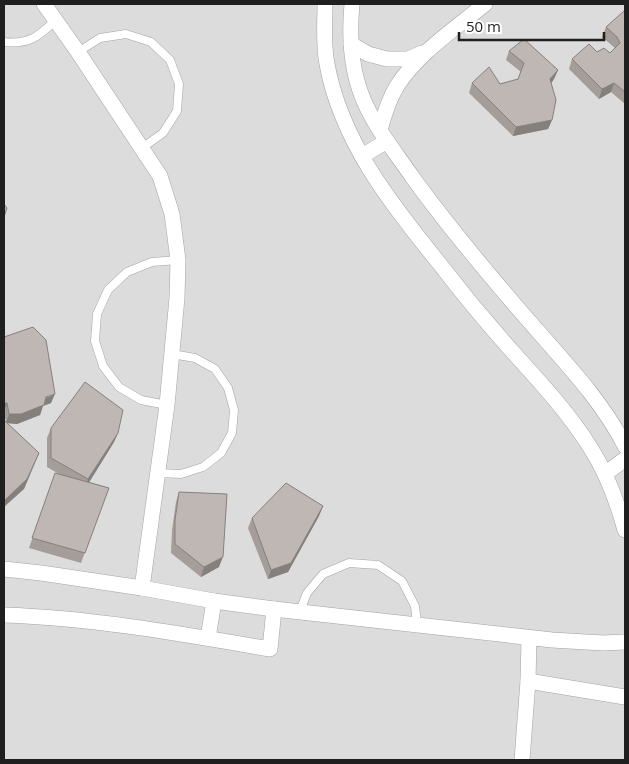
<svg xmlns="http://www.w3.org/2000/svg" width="629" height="764" font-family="'Open Sans',sans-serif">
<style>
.residential{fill:#dddcdc}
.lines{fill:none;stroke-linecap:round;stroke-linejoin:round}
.service-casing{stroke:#a3a3a3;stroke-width:9}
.minor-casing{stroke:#a3a3a3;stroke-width:16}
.service{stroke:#fff;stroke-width:8}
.minor{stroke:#fff;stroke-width:15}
.wall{fill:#a49d9a}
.shaded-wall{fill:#86807d}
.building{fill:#bfb7b3;stroke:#86807d}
</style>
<rect width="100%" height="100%" fill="#efece6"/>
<rect class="residential" x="4" y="4" width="621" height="756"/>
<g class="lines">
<g class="service-casing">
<g id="service">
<path d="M4 42C29 45 39 36 56 20"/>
<path d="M78 52 100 38 126 34 151 42 170 60 179 84 177 111 163 133 142 148"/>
<path d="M167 405 141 400 119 387 103 366 95 341 97 314 108 290 127 272 152 262 178 260"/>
<path d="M158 473 181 474 203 467 221 453 232 433 234 410 228 388 215 369 195 358 172 354"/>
<path d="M300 611 307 593 323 574 349 563 378 565 402 581 415 606 417 624"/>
</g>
</g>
<g class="minor-casing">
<g id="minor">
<path d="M44 4 78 52 160 176 172 214 178 260 177 298 167 405 142 588"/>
<path d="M325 4C325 24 323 45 327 64 341 141 391 204 439 263 462 293 486 322 511 350 539 381 568 412 590 447 607 473 617 501 625 530"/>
<path d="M352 4C349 36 351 71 364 101 376 129 396 153 413 178 453 233 498 286 543 337 573 371 604 405 625 446"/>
<path d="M351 44 368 54 387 59H408L422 53"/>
<path d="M380 130C384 115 389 99 397 86 417 54 456 28 485 4"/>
<path d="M362 156 387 141"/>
<path d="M605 474 625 459"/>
<path d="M4 569 41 573 142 588 214 601 274 609 552 640 603 643 625 642"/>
<path d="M4 615C93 618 182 634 270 649L274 609"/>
<path d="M208 638 214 601"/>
<path d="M528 681 625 697"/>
<path d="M522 760 528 681 529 638"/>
</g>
</g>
<use href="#service" class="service"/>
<use href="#minor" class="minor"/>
</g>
<g class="wall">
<path d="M625 12V104L611 92 599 99 569 69 572 59 597 52 610 53 615 48 602 37 606 27Z"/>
<path d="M509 51 558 70 554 79 551 83 552 120 548 129 513 136 469 93 472 83 500 84 518 79 521 72 506 60Z"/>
<path d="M4 337 51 403 43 406 40 415 17 424 7 423 39 453 24 489 4 414Z"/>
<path d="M51 428 118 433 114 442 89 482 109 488 81 563 29 548 55 473 59 474 47 467V438Z"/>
<path d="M179 492 219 567 201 577 171 553 172 530 176 502Z"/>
<path d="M323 506 319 516 288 572 268 579 248 528 252 518Z"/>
</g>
<g class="shaded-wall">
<path d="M558 70 554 79 547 89 550 79Z"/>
<path d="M614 83 611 92 599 99 602 89Z"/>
<path d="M552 120 548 129 513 136 516 127Z"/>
<path d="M55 394 51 403 43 406 40 415 17 424 6 423 9 414Z"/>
<path d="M4 403H7L4 411Z"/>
<path d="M118 433 114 442 85 489 88 479Z"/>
<path d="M39 453 24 489 4 507V501Z"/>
<path d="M323 506 319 516 288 572 268 579 271 570Z"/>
<path d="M223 557 219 567 201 577 204 567Z"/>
</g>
<g class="building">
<path d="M624 11 625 12V92L614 83 602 89 572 59 589 44 597 52 604 48 610 53 620 43 617 37 606 27Z"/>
<path d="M524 39 558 70 550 79 556 100 552 120 516 127 472 83 489 67 500 84 518 79 524 63 509 51Z"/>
<path d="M4 204 7 208 4 217Z"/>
<path d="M33 327 46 340 55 394 46 397 44 405 21 414H9L7 403H4V337Z"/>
<path d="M85 382 123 410 118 433 88 479 51 458V428Z"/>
<path d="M4 420 39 453 27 479 4 501Z"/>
<path d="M55 473 109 488 85 553 32 538Z"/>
<path d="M286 483 323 506 291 563 271 570 252 518Z"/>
<path d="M179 492 227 494 223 557 204 567 175 544V520Z"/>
</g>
<rect width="629" height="764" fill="none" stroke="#1f1f1f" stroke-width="10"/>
<path d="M459 32v8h145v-8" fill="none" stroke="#1f1f1f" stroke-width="2.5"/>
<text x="466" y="32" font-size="15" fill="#1f1f1f" stroke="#ffffff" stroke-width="4" paint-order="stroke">50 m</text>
</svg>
